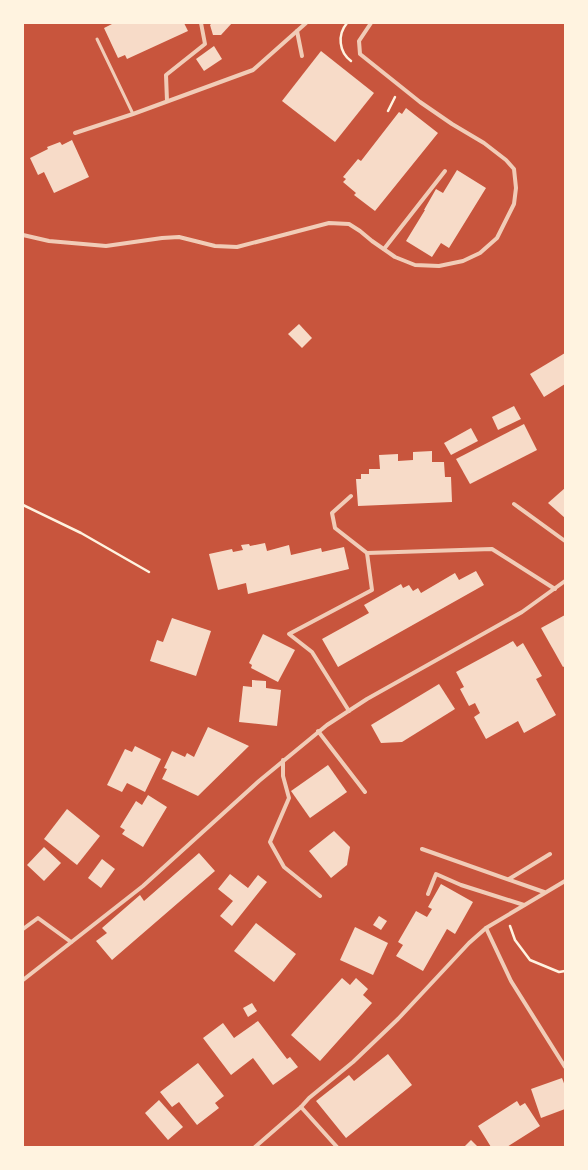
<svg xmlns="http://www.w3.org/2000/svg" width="588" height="1170" font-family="Mulish,sans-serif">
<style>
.building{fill:#f7dbc8}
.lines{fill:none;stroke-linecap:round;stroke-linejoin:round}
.path{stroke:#fff3e0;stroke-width:2.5}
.service{stroke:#f1ccb7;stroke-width:3}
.minor{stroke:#f1ccb7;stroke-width:4}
</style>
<rect width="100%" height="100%" fill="#c8553d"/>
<g class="building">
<path d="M114 23H184L188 31 127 59 125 55 118 58 104 28Z"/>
<path d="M212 23H232L221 35H213L210 25Z"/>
<path d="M214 46 222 59 204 71 196 59Z"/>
<path d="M321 51 374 93 335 142 282 101Z"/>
<path d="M406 108 438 133 375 211 354 195 356 193 343 182 346 179 343 177 358 159 361 161 399 112 402 114Z"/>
<path d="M72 140 89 177 54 193 44 172 38 175 30 158 48 149 47 147 60 142 62 145Z"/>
<path d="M457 170 486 188 449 248 441 243 432 257 406 241 425 210H424L436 189 443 193Z"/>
<path d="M299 324 312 338 302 348 288 334Z"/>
<path d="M565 353V384L544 397 530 374Z"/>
<path d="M514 406 521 419 498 430 492 417Z"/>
<path d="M524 424 537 450 470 484 456 459Z"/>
<path d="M471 428 478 441 451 455 444 443Z"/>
<path d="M432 451V462H444L445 477H451L452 502 358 506 356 479H361V474H369V469H380L379 455 398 454V461L413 460V452Z"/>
<path d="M565 488V518L548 503Z"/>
<path d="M265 543 267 551 289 545 291 555 321 548 322 552 344 547 349 569 248 594 246 583 218 590 209 554 232 549 233 552 243 550 241 545 249 544 250 546Z"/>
<path d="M476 571 484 585 338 667 322 639 369 613 364 605 401 584 403 588 409 585 413 591 418 588 421 593 455 573 459 580Z"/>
<path d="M565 615V666L563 667 541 628Z"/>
<path d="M172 618 211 631 196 676 150 661 157 640 163 642Z"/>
<path d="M263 634 295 650 278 682 251 668 252 665 249 663Z"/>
<path d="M513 641 517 647 523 643 542 676 536 679 556 715 524 733 518 721 486 739 474 717 480 713 475 703 469 706 460 689 464 687 456 672Z"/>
<path d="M252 680 266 681V688L281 690 277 726 239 722 243 686 252 687Z"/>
<path d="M439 684 455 709 402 742 381 743 371 725Z"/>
<path d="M208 727 249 746 198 796 162 779 167 769 164 768 172 751 185 757 187 753 194 757Z"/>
<path d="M135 746 161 759 145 792 127 783 122 792 107 785 125 749 132 752Z"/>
<path d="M328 765 347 792 310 818 291 791Z"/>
<path d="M148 795 167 807 143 847 122 834 125 830 120 827 136 801 142 805Z"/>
<path d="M67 809 100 836 77 865 44 839Z"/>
<path d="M334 831 350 847 347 865 331 878 309 851Z"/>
<path d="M44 847 61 863 44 881 27 865Z"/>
<path d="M199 853 215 871 112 960 96 941 107 933 102 928 140 895 144 901Z"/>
<path d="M102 859 115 869 101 888 88 878Z"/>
<path d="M230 874 248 888 258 875 267 882 232 926 220 916 233 901 218 889Z"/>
<path d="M441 884 473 902 455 934 447 929 423 971 396 956 403 945 398 942 416 911 427 917 432 909 428 907Z"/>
<path d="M379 916 387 921 381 930 373 925Z"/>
<path d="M256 923 296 954 274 982 234 951Z"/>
<path d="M355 927 388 943 373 975 340 960Z"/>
<path d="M342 978 350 985 356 978 368 989 363 995 372 1003 320 1061 291 1035Z"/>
<path d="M252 1003 257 1011 248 1017 243 1008Z"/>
<path d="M258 1021 287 1059 290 1057 298 1067 273 1085 253 1058 231 1075 203 1038 223 1023 234 1038Z"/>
<path d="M388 1054 412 1085 346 1138 316 1101 349 1075 354 1081Z"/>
<path d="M198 1063 224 1096 215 1103 219 1108 197 1125 179 1102 172 1107 160 1092Z"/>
<path d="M562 1078 565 1086V1109L541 1118 531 1089Z"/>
<path d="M159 1100 183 1127 168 1140 145 1113Z"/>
<path d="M517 1101 520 1106 525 1103 540 1126 507 1147H491L478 1126Z"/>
<path d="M471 1140 478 1147H464Z"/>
</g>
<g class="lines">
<g class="path">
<path d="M347 23C337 35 339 52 351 61"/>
<path d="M388 111 395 97"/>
<path d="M23 505 81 533 149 572"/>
<path d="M510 926 515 940 530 960 559 972 565 971"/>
</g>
<path class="service" d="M97 39 133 114"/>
<g class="minor">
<path d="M297 31 302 56"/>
<path d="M167 101 166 75 205 44 201 23"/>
<path d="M75 133 133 114 253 70 306 23"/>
<path d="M23 235 49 241 106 246 162 238 179 237 215 246 237 247 329 223 349 224 360 231 372 241 395 257 415 265 439 266 463 261 480 253 497 238 514 204 516 188 514 169 506 160 484 143 452 124 420 102 360 54 359 41 371 23"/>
<path d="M384 249 445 171"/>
<path d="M351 496 332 513 335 528 367 553 492 549 555 589"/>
<path d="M514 504 565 541"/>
<path d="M349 711 312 652 289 634 372 590 367 553"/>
<path d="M318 731 365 792"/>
<path d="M283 760V776L289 798 270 842 284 867 320 896"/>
<path d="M422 849 544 892"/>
<path d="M509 879 550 854"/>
<path d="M428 894 436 874 461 885 524 905"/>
<path d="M486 928 511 981 565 1067"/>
<path d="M23 929 38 918 71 942"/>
<path d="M23 980 143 886 259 781 327 725 367 699 522 612 565 581"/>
<path d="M301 1107 337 1147"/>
<path d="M255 1147 301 1107 309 1098 353 1062 398 1019 469 943 486 928 565 881"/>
</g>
</g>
<rect width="588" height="1170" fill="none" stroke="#fff3e0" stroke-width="48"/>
</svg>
